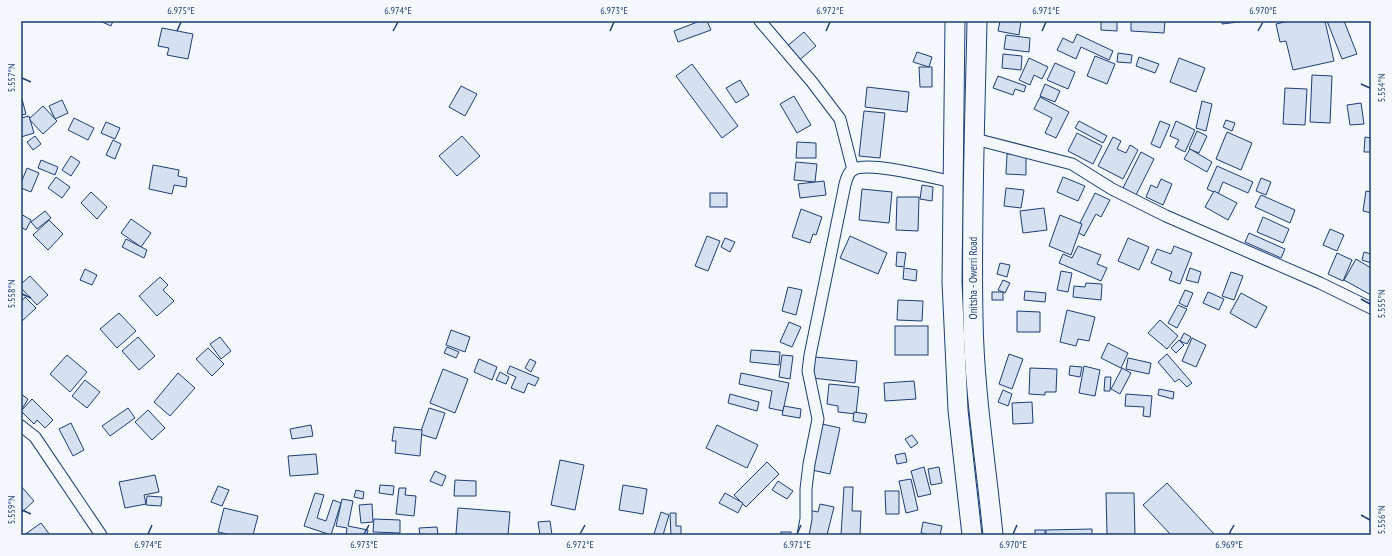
<svg xmlns="http://www.w3.org/2000/svg" width="1392" height="556" font-family="'PT Sans Narrow',sans-serif">
<style>
.building{fill:#d5e0f0;stroke:#1d3f73}
.lines{fill:none;stroke-linecap:round;stroke-linejoin:round}
.street-casing{stroke:#1d3f73;stroke-width:13}
.highway-casing{stroke:#1d3f73;stroke-width:21}
.street{stroke:#f4f7fb;stroke-width:11}
.highway{stroke:#f4f7fb;stroke-width:19}
.ticks{fill:none;stroke:#1d3f73;stroke-width:1.5}
.labels{text-anchor:middle;stroke-width:3;stroke-linejoin:round;paint-order:stroke}
.street-label{font-size:11px;fill:#1d3f73;stroke:#f4f7fb}
.neatline{fill:none;stroke:#1d3f73;stroke-width:1.5}
.ticks-label{font-size:10px;text-anchor:middle;fill:#1d3f73}
</style>
<rect width="100%" height="100%" fill="#f4f7fb"/>
<g class="building">
<path d="M100 21H113L111 26Z"/>
<path d="M700 21H707L711 30 678 42 674 31Z"/>
<path d="M1000 21H1021L1019 35 998 31Z"/>
<path d="M1101 21H1117V31L1101 30Z"/>
<path d="M1131 21H1165L1164 33 1131 31Z"/>
<path d="M1222 21H1247L1222 24Z"/>
<path d="M1289 21H1325L1334 61 1293 70 1286 41 1280 42 1276 24Z"/>
<path d="M1327 21H1344L1357 54 1342 59Z"/>
<path d="M162 28 193 34 188 59 167 55 169 48 158 46Z"/>
<path d="M804 32 816 46 797 62 785 48Z"/>
<path d="M1077 34 1113 51 1109 60 1081 47 1076 59 1057 50 1063 38 1073 43Z"/>
<path d="M1006 35 1030 38 1029 52 1004 49Z"/>
<path d="M917 52 932 57 929 67 913 62Z"/>
<path d="M1118 53 1132 55 1131 63 1117 62Z"/>
<path d="M1003 54 1022 56 1021 70 1002 68Z"/>
<path d="M1095 56 1115 64 1107 84 1087 76Z"/>
<path d="M1139 57 1159 64 1155 73 1136 66Z"/>
<path d="M1029 58 1048 67 1042 79 1034 75 1030 85 1019 80Z"/>
<path d="M1179 58 1205 68 1196 92 1170 82Z"/>
<path d="M1055 63 1075 72 1068 89 1047 80Z"/>
<path d="M692 64 738 126 722 138 676 76Z"/>
<path d="M919 67H932V87H920Z"/>
<path d="M1312 75 1332 76 1330 123 1310 122Z"/>
<path d="M998 76 1026 86 1024 92 1015 89 1013 95 993 88Z"/>
<path d="M740 80 749 95 736 103 726 88Z"/>
<path d="M1045 84 1060 91 1055 102 1040 96Z"/>
<path d="M461 86 477 94 465 116 449 107Z"/>
<path d="M867 87 909 92 907 112 865 107Z"/>
<path d="M1285 88 1307 89 1305 125 1283 124Z"/>
<path d="M794 96 811 125 797 133 780 104Z"/>
<path d="M1040 97 1069 112 1056 138 1045 133 1052 118 1034 109Z"/>
<path d="M21 99H22L26 114 21 115Z"/>
<path d="M62 100 68 113 55 119 49 106Z"/>
<path d="M1202 101 1212 104 1206 131 1196 128Z"/>
<path d="M1361 103 1364 124 1350 125 1347 105Z"/>
<path d="M43 106 57 121 43 134 29 119Z"/>
<path d="M864 111 885 113 880 158 859 156Z"/>
<path d="M29 116 34 133 21 137V118Z"/>
<path d="M74 118 94 128 88 140 68 130Z"/>
<path d="M1226 120 1235 123 1232 131 1223 127Z"/>
<path d="M1079 121 1107 136 1103 143 1075 128Z"/>
<path d="M1160 121 1170 125 1160 148 1151 144Z"/>
<path d="M1176 121 1195 130 1185 152 1175 147 1179 140 1170 136Z"/>
<path d="M106 122 120 128 115 139 101 133Z"/>
<path d="M1197 131 1207 136 1199 153 1189 149Z"/>
<path d="M1227 132 1252 143 1241 170 1216 159Z"/>
<path d="M1077 133 1102 146 1093 164 1068 151Z"/>
<path d="M35 136 41 144 33 150 27 142Z"/>
<path d="M462 136 480 156 457 176 439 156Z"/>
<path d="M1113 137 1121 141 1117 149 1126 153 1130 145 1138 150 1123 179 1098 166Z"/>
<path d="M1365 137 1371 138V152H1364Z"/>
<path d="M113 140 121 144 115 159 106 155Z"/>
<path d="M797 142 816 143V158H796Z"/>
<path d="M1190 149 1212 162 1207 172 1184 159Z"/>
<path d="M1141 152 1154 159 1136 195 1123 188Z"/>
<path d="M1007 154H1026V175L1006 174Z"/>
<path d="M71 156 80 162 71 176 62 170Z"/>
<path d="M41 160 58 167 55 175 38 168Z"/>
<path d="M796 162 817 164 815 182 794 180Z"/>
<path d="M153 165 179 170 178 176 187 178 186 187 174 185 172 194 149 189Z"/>
<path d="M1217 166 1253 182 1248 193 1223 182 1218 194 1207 189Z"/>
<path d="M27 168 39 173 31 192 21 188V183Z"/>
<path d="M56 177 70 187 62 198 48 188Z"/>
<path d="M1063 177 1085 186 1078 201 1057 192Z"/>
<path d="M1261 178 1271 182 1266 195 1256 191Z"/>
<path d="M1161 179 1172 184 1163 205 1146 197 1151 185 1157 188Z"/>
<path d="M824 181 826 195 800 198 798 184Z"/>
<path d="M922 185 933 187 932 201 920 199Z"/>
<path d="M1006 188 1024 190 1021 208 1004 206Z"/>
<path d="M862 189 892 192 889 223 859 220Z"/>
<path d="M1214 191 1237 203 1228 220 1205 207Z"/>
<path d="M1366 191 1371 192V213L1363 211Z"/>
<path d="M91 192 107 207 97 219 81 203Z"/>
<rect x="710" y="193" width="17" height="14"/>
<path d="M1095 193 1110 200 1101 217 1096 214 1084 236 1076 231Z"/>
<path d="M1261 195 1295 210 1290 223 1255 207Z"/>
<path d="M897 197H919L918 231 896 230Z"/>
<path d="M1044 208 1047 230 1023 233 1020 211Z"/>
<path d="M801 209 822 217 816 235 813 234 810 243 792 237Z"/>
<path d="M45 211 51 218 37 229 31 222Z"/>
<path d="M21 214 31 220 26 230 21 227Z"/>
<path d="M1060 215 1082 224 1071 255 1049 246Z"/>
<path d="M1263 217 1289 229 1283 243 1257 232Z"/>
<path d="M131 219 151 233 141 247 121 233Z"/>
<path d="M49 220 63 234 48 250 33 235Z"/>
<path d="M1330 229 1344 235 1337 251 1323 245Z"/>
<path d="M1249 233 1285 249 1281 258 1245 242Z"/>
<path d="M707 236 720 241 708 271 695 266Z"/>
<path d="M850 236 887 253 878 274 840 258Z"/>
<path d="M725 238 735 242 730 252 721 247Z"/>
<path d="M1128 238 1149 247 1139 270 1118 261Z"/>
<path d="M126 239 147 250 144 258 122 247Z"/>
<path d="M1078 246 1101 255 1097 264 1107 268 1101 281 1059 263 1063 254 1072 258Z"/>
<path d="M1174 246 1192 253 1180 284 1169 280 1172 272 1151 263 1157 249 1171 254Z"/>
<path d="M897 252 906 253 904 267 896 266Z"/>
<path d="M1364 252 1371 254V263L1362 260Z"/>
<path d="M1337 253 1352 260 1343 281 1328 274Z"/>
<path d="M1356 259 1371 268V295L1344 280Z"/>
<path d="M1000 263 1010 265 1007 277 997 274Z"/>
<path d="M904 268 917 270 916 281 903 279Z"/>
<path d="M1190 268 1201 272 1198 283 1186 280Z"/>
<path d="M85 269 97 275 92 285 80 280Z"/>
<path d="M1061 271 1072 273 1068 292 1057 290Z"/>
<path d="M1231 272 1243 276 1234 300 1222 296Z"/>
<path d="M30 276 48 295 37 305 21 288V284Z"/>
<path d="M160 277 168 285 163 290 174 301 157 316 139 296Z"/>
<path d="M1003 280 1010 283 1005 293 998 290Z"/>
<path d="M1086 283 1102 284 1101 300 1073 297 1074 286 1085 287Z"/>
<path d="M788 287 802 290 796 315 782 311Z"/>
<path d="M1185 290 1193 293 1187 307 1179 303Z"/>
<path d="M1025 291 1046 293 1045 302 1024 300Z"/>
<rect x="992" y="292" width="11" height="8"/>
<path d="M1208 292 1224 299 1219 310 1203 303Z"/>
<path d="M1241 293 1267 307 1256 328 1230 313Z"/>
<path d="M25 297 36 308 21 322V302Z"/>
<path d="M898 300 923 301 922 321 897 320Z"/>
<path d="M1178 305 1187 309 1177 328 1168 323Z"/>
<path d="M1067 310 1095 317 1089 341 1078 339 1076 346 1060 342Z"/>
<path d="M1017 311 1040 312V332H1017Z"/>
<path d="M119 313 136 331 117 348 100 329Z"/>
<path d="M1160 320 1178 336 1167 349 1148 333Z"/>
<path d="M789 322 801 327 792 347 780 342Z"/>
<rect x="895" y="326" width="33" height="29"/>
<path d="M451 330 470 337 465 352 446 345Z"/>
<path d="M1184 333 1191 337 1187 344 1180 341Z"/>
<path d="M138 337 155 356 139 370 122 351Z"/>
<path d="M220 337 231 351 221 359 210 344Z"/>
<path d="M1192 338 1206 345 1196 367 1182 361Z"/>
<path d="M1179 340 1184 345 1176 353 1171 348Z"/>
<path d="M1108 343 1128 353 1121 368 1101 358Z"/>
<path d="M447 347 459 352 456 358 444 353Z"/>
<path d="M208 348 224 364 212 376 196 359Z"/>
<path d="M751 350 780 352 779 365 750 362Z"/>
<path d="M1009 354 1023 359 1012 389 999 384Z"/>
<path d="M1167 354 1192 383 1187 387 1179 379 1175 382 1158 362Z"/>
<path d="M67 355 87 372 70 392 50 374Z"/>
<path d="M782 355 793 356 790 379 779 377Z"/>
<path d="M815 357 857 361 855 383 813 378Z"/>
<path d="M1128 358 1151 363 1149 374 1126 369Z"/>
<path d="M479 359 497 367 492 380 474 372Z"/>
<path d="M530 359 536 362 531 372 525 368Z"/>
<path d="M510 366 539 378 535 386 528 383 524 393 511 388 516 377 507 373Z"/>
<path d="M1070 366 1082 367 1080 377 1069 375Z"/>
<path d="M1084 366 1100 370 1095 396 1079 393Z"/>
<path d="M1030 368 1057 369 1056 392H1045V395L1029 394Z"/>
<path d="M1122 368 1131 373 1120 394 1111 389Z"/>
<path d="M443 369 468 379 455 413 430 403Z"/>
<path d="M500 372 509 377 506 384 496 380Z"/>
<path d="M178 373 195 388 170 416 154 402Z"/>
<path d="M741 373 789 383 783 411 769 408 772 391 739 384Z"/>
<path d="M1105 377H1111L1110 391H1104Z"/>
<path d="M85 380 100 392 87 408 72 396Z"/>
<path d="M914 381 916 399 885 401 884 383Z"/>
<path d="M829 384 859 387 856 414 838 412V406L827 404Z"/>
<path d="M1159 389 1174 392 1173 399 1158 395Z"/>
<path d="M1003 390 1012 394 1008 406 998 402Z"/>
<path d="M21 394 28 399 21 411Z"/>
<path d="M730 394 759 402 757 411 728 403Z"/>
<path d="M1126 394 1152 396 1150 417 1143 416 1144 407 1125 406Z"/>
<path d="M32 399 53 420 45 428 37 420 34 424 21 411Z"/>
<path d="M1032 402 1033 423 1013 424 1012 403Z"/>
<path d="M784 406 801 409 800 418 782 415Z"/>
<path d="M128 408 135 418 110 436 102 426Z"/>
<path d="M429 408 445 413 436 439 420 434Z"/>
<path d="M148 410 165 428 152 440 135 422Z"/>
<path d="M854 412 867 414 865 423 853 421Z"/>
<path d="M71 423 84 450 73 456 59 429Z"/>
<path d="M822 424 840 428 830 474 812 470Z"/>
<path d="M311 425 313 436 292 439 290 429Z"/>
<path d="M717 425 758 445 747 468 706 448Z"/>
<path d="M394 427 422 430 420 456 395 453 396 441H392Z"/>
<path d="M912 435 918 443 911 448 905 439Z"/>
<path d="M905 453 907 462 897 464 895 455Z"/>
<path d="M316 454 318 474 290 476 288 456Z"/>
<path d="M560 460 584 465 575 510 551 505Z"/>
<path d="M767 462 779 474 746 507 734 495Z"/>
<path d="M924 467 931 494 918 497 911 471Z"/>
<path d="M939 467 942 483 931 485 928 469Z"/>
<path d="M435 471 446 476 442 486 430 481Z"/>
<path d="M155 475 159 492 144 495 146 504 125 508 119 482Z"/>
<path d="M911 479 918 510 906 513 899 481Z"/>
<path d="M455 480 476 481V496H454Z"/>
<path d="M778 481 793 491 787 499 772 490Z"/>
<path d="M1167 483 1215 535H1171L1143 505Z"/>
<path d="M380 485 394 486 393 495 379 493Z"/>
<path d="M623 485 647 489 643 514 619 510Z"/>
<path d="M21 486 34 501 21 513Z"/>
<path d="M218 486 229 490 222 506 211 502Z"/>
<path d="M844 487H853L852 511H861L860 535H841Z"/>
<path d="M399 488H406L405 495 416 496 414 516 396 514Z"/>
<path d="M356 490 364 492 363 499 354 497Z"/>
<path d="M885 491H899V514H886Z"/>
<path d="M315 493 324 495 317 518 326 521 333 500 341 503 331 535 304 526Z"/>
<path d="M725 493 743 503 738 513 719 503Z"/>
<path d="M1106 493H1134L1135 535 1107 534Z"/>
<path d="M147 496 162 497 161 506 146 505Z"/>
<path d="M342 499 353 501 348 526 368 530 367 535H346L347 528 336 526Z"/>
<path d="M372 504 373 522 361 523 359 505Z"/>
<path d="M820 504 834 507 827 535H803L808 510 818 512Z"/>
<path d="M224 508 258 516 253 535H231L218 532Z"/>
<path d="M458 508 510 512 508 535 456 534Z"/>
<path d="M661 512 669 515 663 535H658L654 534Z"/>
<path d="M670 513H676V526H681V535H671Z"/>
<path d="M374 519 400 520V533L373 532Z"/>
<path d="M550 521 552 535H540L538 522Z"/>
<path d="M923 522 942 526 940 535H930L921 533Z"/>
<path d="M41 523 50 535H24Z"/>
<path d="M437 527 438 535H420L419 528Z"/>
<path d="M1092 529V535H1046V530Z"/>
<rect x="1035" y="530" width="10" height="5"/>
<rect x="781" y="532" width="10" height="3"/>
</g>
<g class="lines">
<g class="street-casing">
<g id="street">
<path d="M760 21 812 82 840 119 853 170"/>
<path d="M975 139 1072 164 1112 189 1166 216 1320 283 1371 308"/>
<path d="M21 426 35 437 101 535"/>
<path d="M803 535 806 519V489L809 464 818 419 808 371 810 355 842 199C844 191 845 176 852 170 867 160 934 178 953 182"/>
</g>
</g>
<g class="highway-casing">
<g id="highway">
<path d="M955 21 952 282 958 410 972 535"/>
<path d="M977 21C975 120 971 219 973 318 974 391 986 463 993 535"/>
</g>
</g>
<use href="#street" class="street"/>
<use href="#highway" class="highway"/>
</g>
<path class="ticks" d="M177 31 181 22M393 31 398 22M610 31 614 22M826 31 830 22M1042 31 1046 22M1258 31 1263 22M22 78 31 82M1361 84 1370 88M22 294 31 298M1361 299 1370 304M22 510 31 514M1361 515 1370 520M148 534 152 525M364 534 369 525M580 534 585 525M797 534 801 525M1013 534 1017 525M1229 534 1234 525"/>
<g class="labels">
<g class="street-label">
<text transform="translate(973 278) rotate(-90)" y="4">Onitsha - Owerri Road</text>
</g>
</g>
<rect width="1392" height="556" fill="none" stroke="#f4f7fb" stroke-width="44"/>
<rect x="22" y="22" width="1348" height="512" class="neatline"/>
<g class="ticks-label">
<text x="181" y="14">6.975°E</text>
<text x="398" y="14">6.974°E</text>
<text x="614" y="14">6.973°E</text>
<text x="830" y="14">6.972°E</text>
<text x="1046" y="14">6.971°E</text>
<text x="1263" y="14">6.970°E</text>
<text transform="translate(11 78) rotate(-90)" y="4">5.557°N</text>
<text transform="translate(1381 88) rotate(-90)" y="4">5.554°N</text>
<text transform="translate(11 294) rotate(-90)" y="4">5.558°N</text>
<text transform="translate(1381 304) rotate(-90)" y="4">5.555°N</text>
<text transform="translate(11 510) rotate(-90)" y="4">5.559°N</text>
<text transform="translate(1381 520) rotate(-90)" y="4">5.556°N</text>
<text x="148" y="548">6.974°E</text>
<text x="364" y="548">6.973°E</text>
<text x="580" y="548">6.972°E</text>
<text x="797" y="548">6.971°E</text>
<text x="1013" y="548">6.970°E</text>
<text x="1229" y="548">6.969°E</text>
</g>
</svg>
